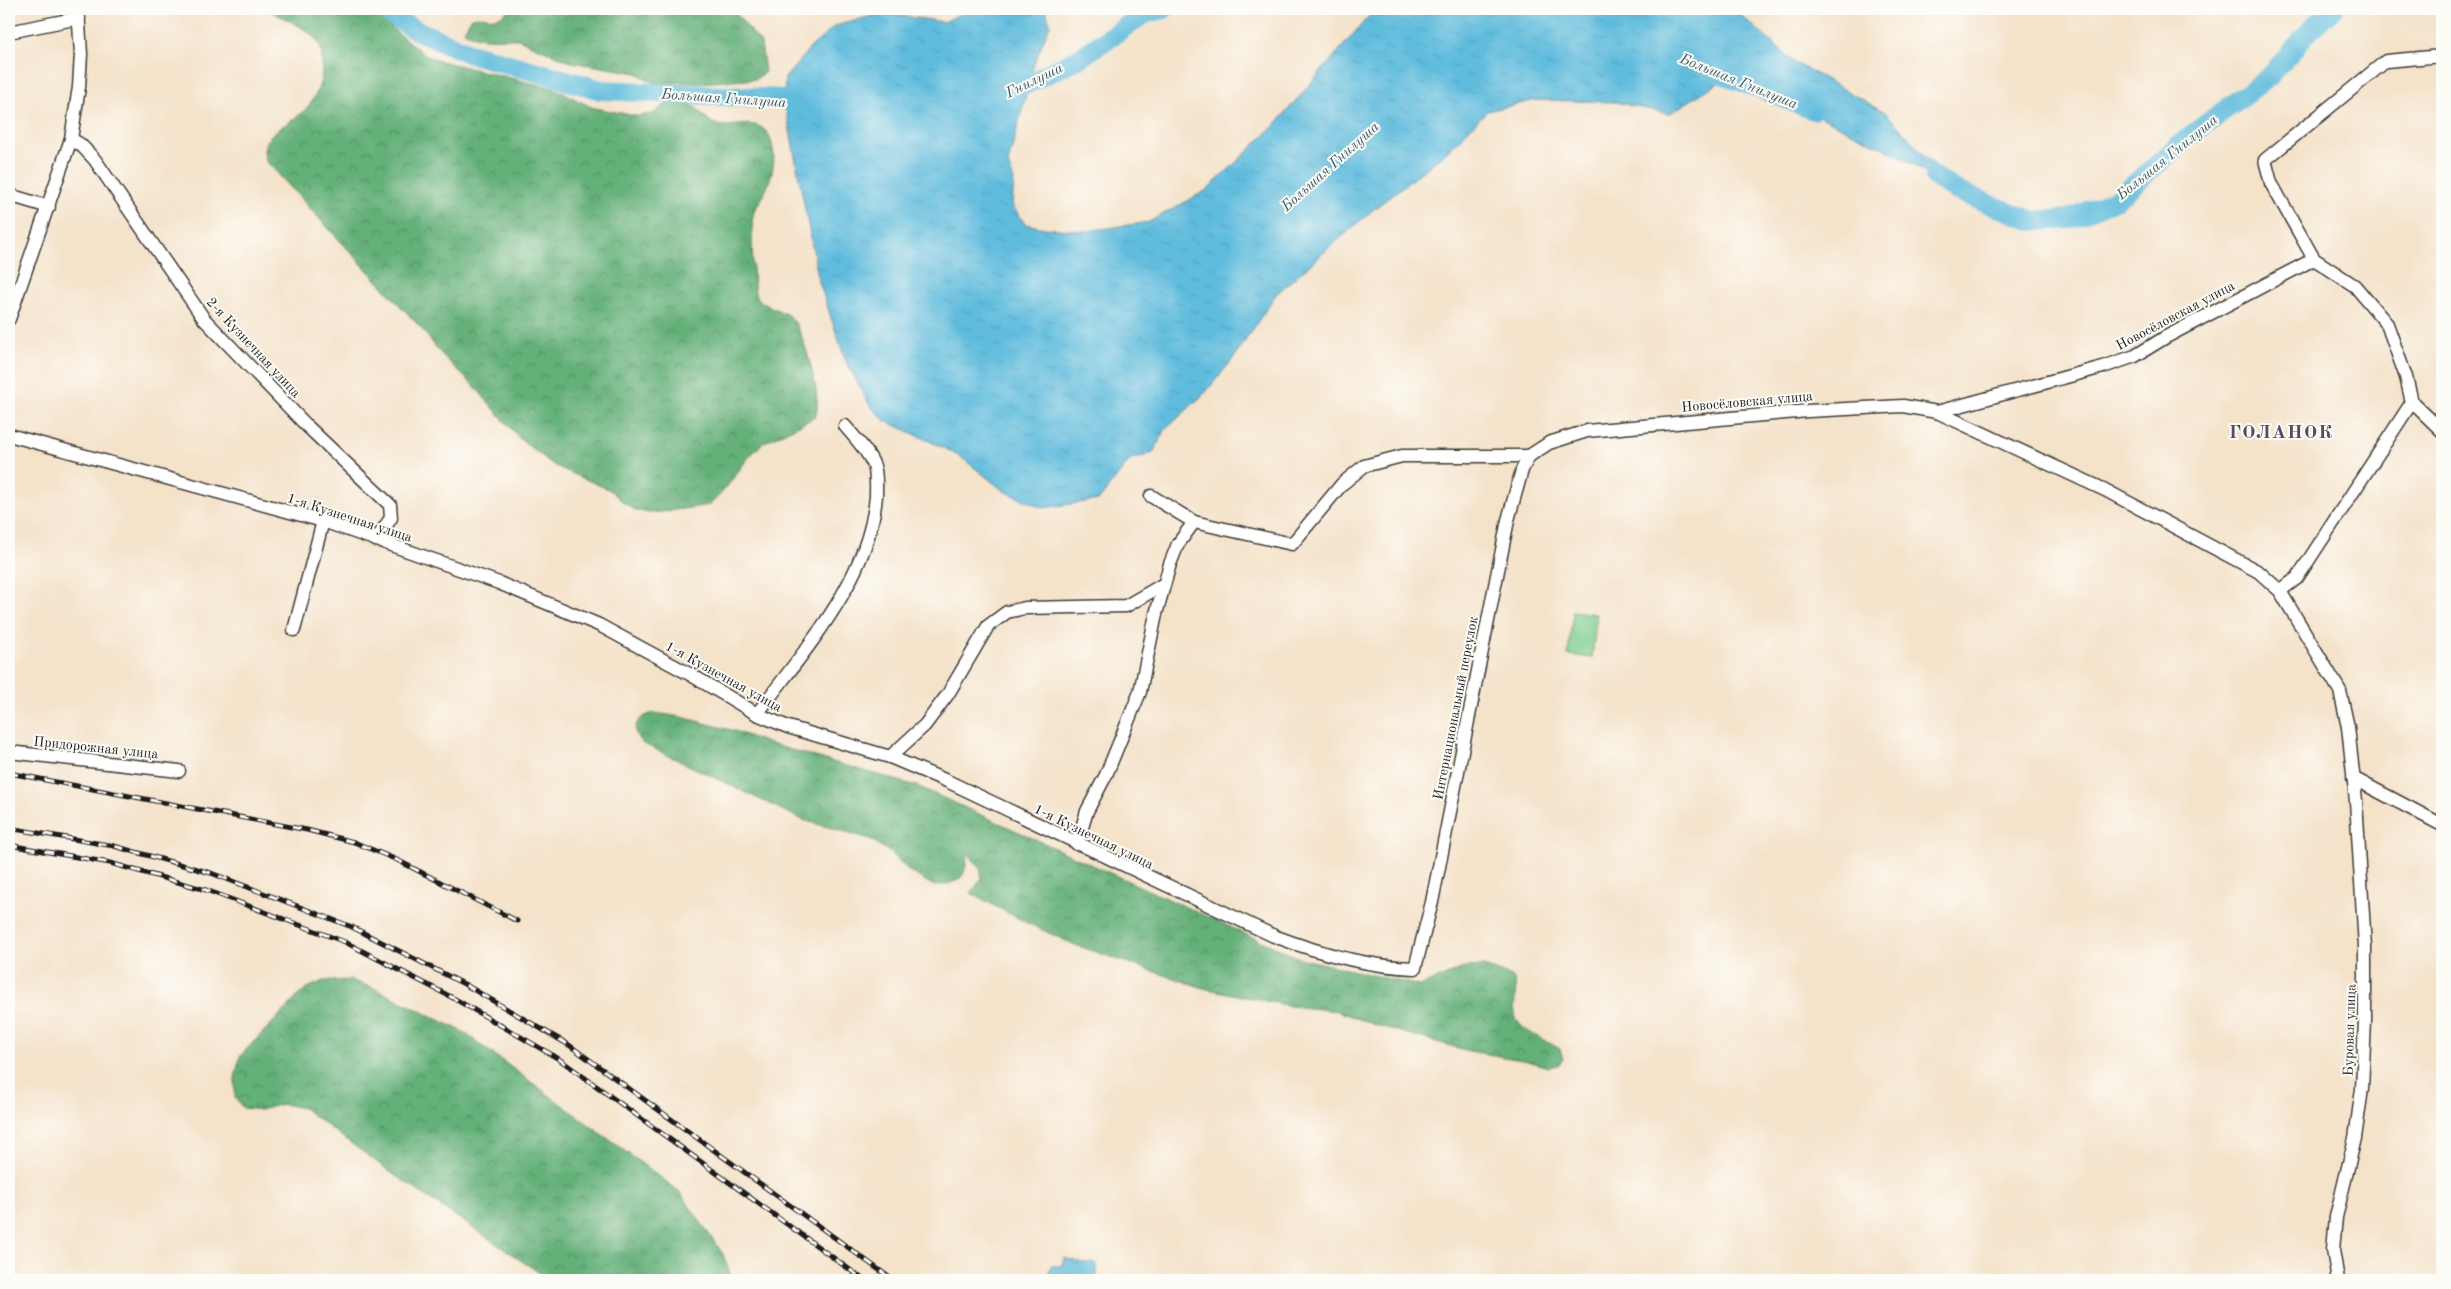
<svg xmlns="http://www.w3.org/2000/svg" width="2451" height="1289" font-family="'Old Standard TT',serif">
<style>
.forest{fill:url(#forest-crowns);stroke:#40664a}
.garden{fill:#7bcc8c;stroke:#4c7454}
.water{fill:url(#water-ripples);stroke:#3e6c7c}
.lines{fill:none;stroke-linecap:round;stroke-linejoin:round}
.river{stroke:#5fbcdd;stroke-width:20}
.minor-casing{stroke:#3c3a36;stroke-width:15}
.minor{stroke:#fff;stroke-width:12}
.rail-casing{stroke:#1c1c1c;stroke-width:5}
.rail{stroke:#fdfcf7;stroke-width:3;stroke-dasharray:9;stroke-linecap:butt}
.labels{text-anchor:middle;stroke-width:4;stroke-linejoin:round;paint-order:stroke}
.street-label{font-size:14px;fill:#1c1c1c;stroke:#fdfcf7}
.water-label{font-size:15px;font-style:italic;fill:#375c69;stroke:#fdfcf7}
.district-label{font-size:19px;font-weight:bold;letter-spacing:1px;fill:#544b5f;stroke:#fdfcf7}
</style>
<defs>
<pattern id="forest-crowns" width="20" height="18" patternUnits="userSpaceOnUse" patternTransform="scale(1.25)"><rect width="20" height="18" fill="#64b078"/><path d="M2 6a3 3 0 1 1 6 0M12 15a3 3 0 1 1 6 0" fill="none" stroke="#528e62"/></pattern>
<pattern id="water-ripples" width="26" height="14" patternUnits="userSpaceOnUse" patternTransform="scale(1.25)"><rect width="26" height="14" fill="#5fbcdd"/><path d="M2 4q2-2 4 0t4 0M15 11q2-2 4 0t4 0" fill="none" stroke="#52a1bd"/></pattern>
</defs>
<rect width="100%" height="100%" fill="#fdfcf7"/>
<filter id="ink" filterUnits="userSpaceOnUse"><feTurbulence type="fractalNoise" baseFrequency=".02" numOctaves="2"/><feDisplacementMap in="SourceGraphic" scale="10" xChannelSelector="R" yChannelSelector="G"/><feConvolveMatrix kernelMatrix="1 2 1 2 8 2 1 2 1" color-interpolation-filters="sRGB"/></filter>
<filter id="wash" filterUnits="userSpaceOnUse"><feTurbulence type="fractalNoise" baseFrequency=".0096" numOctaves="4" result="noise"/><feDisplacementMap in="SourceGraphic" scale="20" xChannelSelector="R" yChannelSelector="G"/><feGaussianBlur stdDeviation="1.12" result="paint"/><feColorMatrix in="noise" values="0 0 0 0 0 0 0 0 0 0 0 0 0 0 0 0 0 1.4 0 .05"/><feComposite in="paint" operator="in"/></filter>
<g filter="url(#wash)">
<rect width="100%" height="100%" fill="#f4e2c9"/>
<g class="forest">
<path d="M266 9H362L386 23 422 53 436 60 556 89 591 107 636 116 653 114 671 100 678 98C683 101 689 104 695 107 703 113 707 122 718 125 735 129 760 115 770 138 778 157 772 179 763 196 760 203 754 209 753 216 751 224 753 286 755 292 760 309 783 307 793 320 804 333 824 403 815 417L763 443 749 457 725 489 710 505 655 513 637 511 624 503 610 490 555 466 521 440 475 387 443 356 420 327 266 161C256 134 288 126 303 112 316 99 323 82 322 64 322 56 322 47 317 41 306 26 282 18 266 9Z"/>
<path d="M509 9H732L761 43 765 72 756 79 746 80 697 83 652 82 637 73 571 62 518 39 483 38 467 34 464 30 472 17C489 13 495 25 509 9Z"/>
<path d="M655 713 682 717 735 731 770 744 917 786 1299 958 1420 986 1465 967 1483 966 1502 972 1514 979C1518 991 1513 1001 1515 1014 1517 1031 1547 1040 1560 1049L1563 1059 1559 1065 1548 1067 1528 1061 1469 1051 1375 1025 1337 1011 1290 1006 1203 988 1075 945 1023 921 971 893 982 878 980 868 967 852C966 879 962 882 934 886L909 871 891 853 870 839 803 820 642 743C628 728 638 716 655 713Z"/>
<path d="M350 980 374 988 462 1031 679 1191 723 1254 730 1274 729 1280H550L393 1174 303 1108 283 1104 260 1110 243 1108 235 1098V1078L240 1056 305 989 323 981Z"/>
</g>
<path class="garden" d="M1573 611 1597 614 1592 658 1568 655Z"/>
<g class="water">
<path d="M970 9H1046L1050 24 1026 84 1027 91 1008 163 1014 181 1012 205 1025 224 1045 228 1087 231 1149 222 1207 190 1274 126 1375 9H1734L1794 62 1885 112 1958 192 1898 155 1758 86 1721 81 1669 114 1615 102 1537 100 1487 111 1448 151 1374 209 1276 294 1234 358 1205 393 1165 430 1153 453 1129 461 1099 500 1043 508 1004 491 957 454 886 421 870 406 845 359 819 282 784 99 785 78 809 49 835 26 883 13 944 22Z"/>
<path d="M1064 1258 1083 1263 1093 1262 1097 1265V1280H1045L1051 1266H1062Z"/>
</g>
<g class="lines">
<g class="river">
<path d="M381 9 416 30 469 53 601 90 784 99 810 110"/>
<path d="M1722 74 1813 110"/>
<path d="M1002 96 1078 59 1144 14 1164 9"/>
<path d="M1935 177 1959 192 2033 221 2069 219 2117 199 2191 135 2269 77 2313 27 2334 9"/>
</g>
</g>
</g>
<g filter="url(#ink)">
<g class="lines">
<g class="minor-casing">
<g id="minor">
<path d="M9 32 79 18"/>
<path d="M71 139 81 145 95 160 204 319 308 427 390 505 391 518 376 540"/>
<path d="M9 195 49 207"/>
<path d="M9 319 71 139 79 87 81 54 78 9"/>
<path d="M2412 402 2442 431"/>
<path d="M1937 412 2105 490 2259 572 2280 591 2340 691 2348 727 2356 801 2365 947V1021L2362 1089 2355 1138 2336 1217 2333 1250 2338 1280"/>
<path d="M9 435 323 521 499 583 599 625 693 676 757 714 788 727 890 757 947 781 1274 936C1319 953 1367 967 1415 968L1432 902 1508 520 1522 470 1529 456"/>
<path d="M1151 496 1194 522 1292 544 1342 484 1364 466 1402 456H1529L1549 443 1587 431 1808 411 1903 406 1937 412 2103 367 2135 356 2166 337 2314 259"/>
<path d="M2280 591 2297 578 2412 402 2406 377 2387 324 2355 286 2314 259 2271 183 2265 160 2386 61 2442 56"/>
<path d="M294 630 323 521"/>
<path d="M757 714C805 649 869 580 876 496 876 487 877 475 874 466 868 451 855 438 845 426"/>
<path d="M9 752 179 771"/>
<path d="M890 757 925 725 948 694 988 626 1007 612 1025 608 1126 606 1164 584"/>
<path d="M2353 778 2442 825"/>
<path d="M1077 844 1087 811 1106 775 1140 692 1156 614 1170 564 1178 544 1194 522"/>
</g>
</g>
<use href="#minor" class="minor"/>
<g class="rail-casing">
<g id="rail">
<path d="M9 773 307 830 354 842 397 860 517 921"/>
<path d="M9 828 114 846 211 873 352 927 464 984 569 1045 893 1280"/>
<path d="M9 845 110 863 206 890 345 942 455 999 559 1059 864 1280"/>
</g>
</g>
<use href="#rail" class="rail"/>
</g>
</g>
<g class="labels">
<g class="street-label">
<text transform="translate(2175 315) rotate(-28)" y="5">Новосёловская улица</text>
<text transform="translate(254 347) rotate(47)" y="5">2-я Кузнечная улица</text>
<text transform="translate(1747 401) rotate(-5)" y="5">Новосёловская улица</text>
<text transform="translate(350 517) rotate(18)" y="5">1-я Кузнечная улица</text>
<text transform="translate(724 676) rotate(29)" y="5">1-я Кузнечная улица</text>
<text transform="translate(1455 708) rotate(-79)" y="5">Интернациональный переулок</text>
<text transform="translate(96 747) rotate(6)" y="5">Придорожная улица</text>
<text transform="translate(1094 836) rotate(26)" y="5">1-я Кузнечная улица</text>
<text transform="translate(2349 1030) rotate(-88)" y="5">Буровая улица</text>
</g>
<g class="water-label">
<text transform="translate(1034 80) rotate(-26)" y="5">Гнилуша</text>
<text transform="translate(1739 81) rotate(22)" y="5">Большая Гнилуша</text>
<text transform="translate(724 98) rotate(4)" y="5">Большая Гнилуша</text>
<text transform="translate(2167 157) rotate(-39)" y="5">Большая Гнилуша</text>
<text transform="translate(1330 166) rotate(-42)" y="5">Большая Гнилуша</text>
</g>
<g class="district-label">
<text x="2281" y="438">ГОЛАНОК</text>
</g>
</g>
<rect width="2451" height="1289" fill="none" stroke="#fdfcf7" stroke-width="30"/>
</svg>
